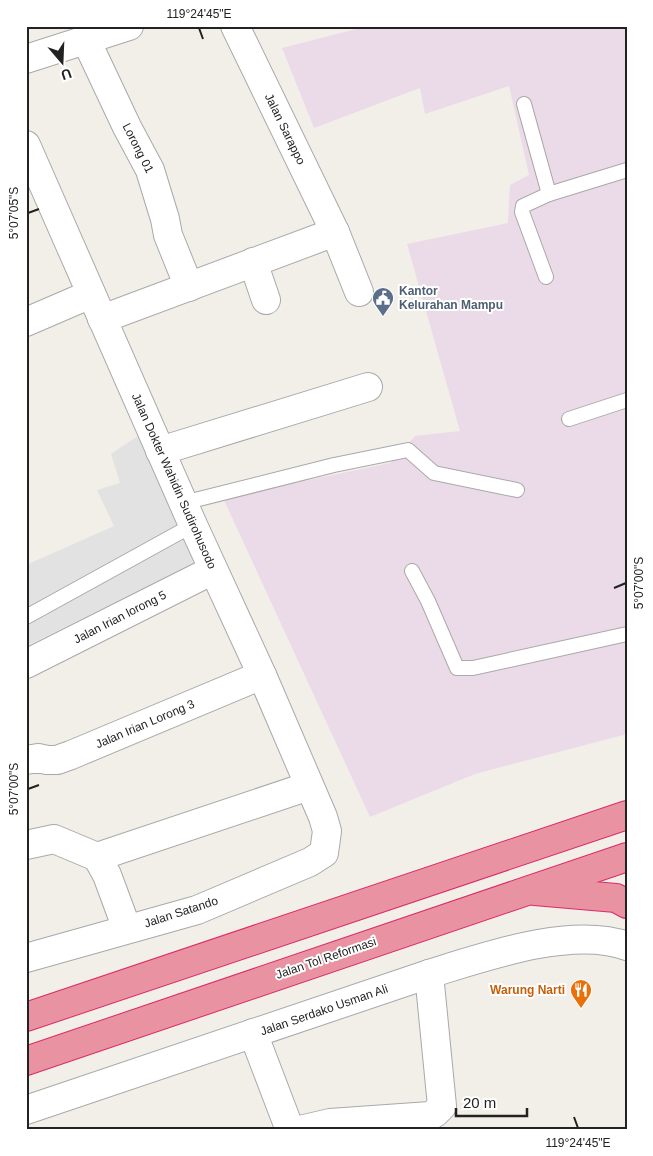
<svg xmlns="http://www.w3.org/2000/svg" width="653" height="1156" font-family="Arial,sans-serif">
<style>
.industrial{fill:#ebdbe8}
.parking{fill:#e2e2e2}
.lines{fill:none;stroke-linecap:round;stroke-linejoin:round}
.lane-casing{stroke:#a9a9a9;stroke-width:16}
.street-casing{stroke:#a9a9a9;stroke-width:30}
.highway-casing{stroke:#dc2a67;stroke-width:30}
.lane{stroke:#fff;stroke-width:14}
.street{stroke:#fff;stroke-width:28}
.highway{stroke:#e892a2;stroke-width:28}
.ticks{fill:none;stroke:#222;stroke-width:2}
.labels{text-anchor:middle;stroke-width:4;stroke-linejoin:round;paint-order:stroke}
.street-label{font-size:12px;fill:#222;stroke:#fff}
.service-label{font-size:12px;font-weight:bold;fill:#4e5e75;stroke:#fff;text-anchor:start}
.food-label{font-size:12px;font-weight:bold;fill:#c56008;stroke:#fff;text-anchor:end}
.neatline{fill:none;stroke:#222;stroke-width:2}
.ticks-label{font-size:12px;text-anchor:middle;fill:#222}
</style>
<rect width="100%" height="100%" fill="#f2efe9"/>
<path class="industrial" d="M368 26H627V734L475 774 370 817 223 498 390 463 415 436 460 431 407 244 508 223 510 185 529 175 509 86 425 114 420 88 314 128 282 48Z"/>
<path class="parking" d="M138 436 196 563 26 646V565L114 526 97 490 120 483 111 454Z"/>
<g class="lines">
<g class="lane-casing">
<g id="lane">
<path d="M524 104 549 194"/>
<path d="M546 277 522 212 523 206 549 194 627 170"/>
<path d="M569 419 627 400"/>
<path d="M183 503 334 465 408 450 434 473 517 490"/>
<path d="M412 571 428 601 457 668H473L627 634"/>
<path d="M26 617 193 525"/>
</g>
</g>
<g class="street-casing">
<g id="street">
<path d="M235 26 335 232 359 292"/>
<path d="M86 40 127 127 150 170 165 219 168 235 189 287"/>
<path d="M26 59 129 26"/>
<path d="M26 145 193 525 262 675 323 817 327 831 324 853 310 862 197 910 26 958"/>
<path d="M253 262 266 300"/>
<path d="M102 319 335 232"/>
<path d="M26 322 91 294"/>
<path d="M160 451 368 387"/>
<path d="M26 664 213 570"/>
<path d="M26 760 38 758 47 760H57L71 755 262 675"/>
<path d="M26 845 54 839 97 857 107 875 127 929"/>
<path d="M97 857 309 786"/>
<path d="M253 1033 290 1130"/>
<path d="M26 1110 429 974C484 957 571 926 627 946"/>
<path d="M300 1130 330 1123 430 1116 435 1113 442 1106 429 974"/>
</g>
</g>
<g class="highway-casing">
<g id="highway">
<path d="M535 891 616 898 627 904"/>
<path d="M26 1017 627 815"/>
<path d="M26 1061 627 857"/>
</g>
</g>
<use href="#lane" class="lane"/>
<use href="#street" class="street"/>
<use href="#highway" class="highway"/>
</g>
<path class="ticks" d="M199 28 203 39M28 213 39 209M614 588 626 583M28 789 39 785M574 1117 578 1128"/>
<defs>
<g id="civic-pin" transform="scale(1.125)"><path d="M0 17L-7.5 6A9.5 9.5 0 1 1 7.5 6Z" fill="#5c6f8a" stroke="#fff"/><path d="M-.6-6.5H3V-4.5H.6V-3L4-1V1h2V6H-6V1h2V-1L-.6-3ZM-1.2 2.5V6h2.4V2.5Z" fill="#fff"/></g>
<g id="restaurant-pin" transform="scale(1.125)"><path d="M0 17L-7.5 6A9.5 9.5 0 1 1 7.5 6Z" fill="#e8710a" stroke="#fff"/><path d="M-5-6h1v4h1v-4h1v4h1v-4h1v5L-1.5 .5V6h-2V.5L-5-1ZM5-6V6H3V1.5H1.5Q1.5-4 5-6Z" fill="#fff"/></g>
</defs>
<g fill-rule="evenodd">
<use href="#civic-pin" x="383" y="298"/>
<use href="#restaurant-pin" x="581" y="990"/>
</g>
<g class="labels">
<g class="street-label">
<text transform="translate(285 129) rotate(64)" y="4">Jalan Sarappo</text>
<text transform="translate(138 148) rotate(63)" y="4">Lorong 01</text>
<text transform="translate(174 481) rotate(66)" y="4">Jalan Dokter Wahidin Sudirohusodo</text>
<text transform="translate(120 617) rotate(-27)" y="4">Jalan Irian lorong 5</text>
<text transform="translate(145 724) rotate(-23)" y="4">Jalan Irian Lorong 3</text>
<text transform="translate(181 912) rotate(-18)" y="4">Jalan Satando</text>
<text transform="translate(326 958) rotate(-19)" y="4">Jalan Tol Reformasi</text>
<text transform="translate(324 1010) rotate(-19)" y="4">Jalan Serdako Usman Ali</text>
</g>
<g class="service-label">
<text x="399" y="295">Kantor<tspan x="399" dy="14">Kelurahan Mampu</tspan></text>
</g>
<g class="food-label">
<text x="565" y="994">Warung Narti</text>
</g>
</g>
<rect width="653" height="1156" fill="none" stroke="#ffffff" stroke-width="55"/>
<g transform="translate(62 62) rotate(161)" stroke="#ffffff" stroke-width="4" paint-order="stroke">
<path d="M0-4L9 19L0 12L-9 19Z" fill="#222222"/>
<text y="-8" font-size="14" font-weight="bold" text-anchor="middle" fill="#222222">U</text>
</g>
<path d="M456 1108v8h71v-8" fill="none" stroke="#222222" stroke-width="2.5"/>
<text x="463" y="1108" font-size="15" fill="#222222" stroke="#ffffff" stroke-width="4" paint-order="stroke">20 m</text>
<rect x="28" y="28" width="598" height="1100" class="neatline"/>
<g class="ticks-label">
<text x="199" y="18">119°24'45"E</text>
<text transform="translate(14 213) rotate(-90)" y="4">5°07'05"S</text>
<text transform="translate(639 583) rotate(-90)" y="4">5°07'00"S</text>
<text transform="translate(14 789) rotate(-90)" y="4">5°07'00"S</text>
<text x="578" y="1147">119°24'45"E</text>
</g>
</svg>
